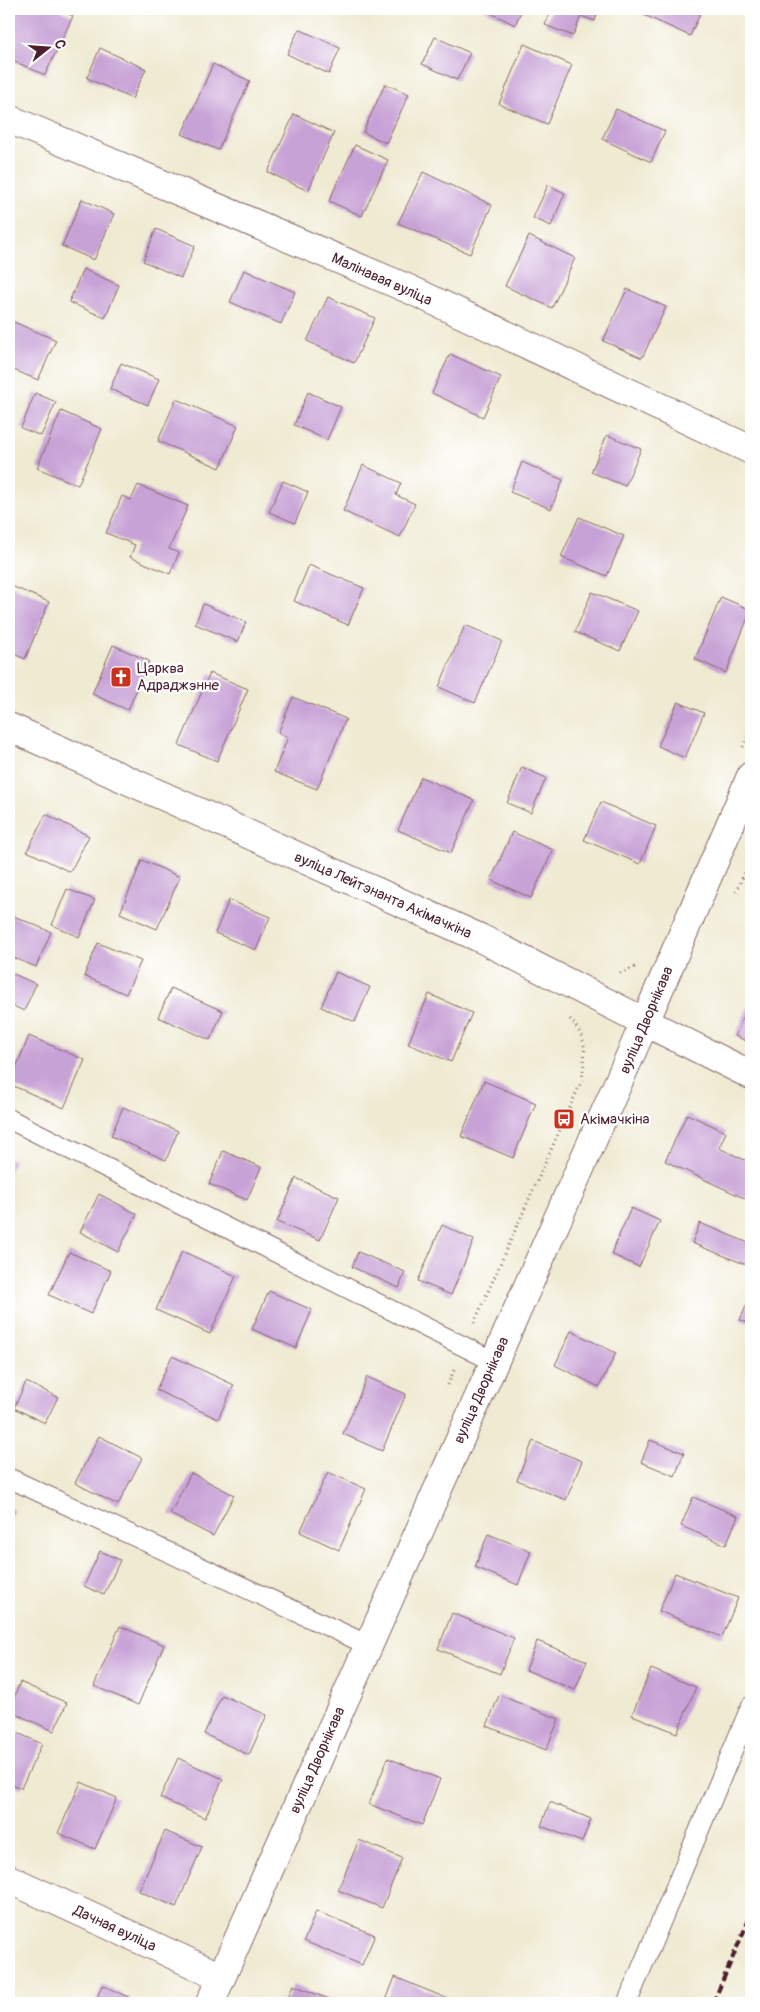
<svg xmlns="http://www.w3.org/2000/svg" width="760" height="2012" font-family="Pangolin,sans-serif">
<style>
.building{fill:#c7a2d6}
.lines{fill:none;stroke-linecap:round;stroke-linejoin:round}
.service-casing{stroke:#846665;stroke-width:21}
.minor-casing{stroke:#846665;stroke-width:30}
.tertiary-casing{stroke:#846665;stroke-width:30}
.secondary-casing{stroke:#846665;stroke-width:30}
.path{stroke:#846665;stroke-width:3;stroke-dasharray:1 4;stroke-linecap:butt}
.service{stroke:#fff;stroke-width:19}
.minor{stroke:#fff;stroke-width:28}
.tertiary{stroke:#fff;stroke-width:28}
.secondary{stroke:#fff;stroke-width:28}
.rail{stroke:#4a1f2b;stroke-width:4;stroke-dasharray:8 4;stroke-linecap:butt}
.labels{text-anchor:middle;stroke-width:4.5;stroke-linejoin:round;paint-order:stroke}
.street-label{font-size:15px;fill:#4a1f2b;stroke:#fff}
.poi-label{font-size:15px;fill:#4a1f2b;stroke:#fff;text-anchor:start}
</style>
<rect width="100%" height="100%" fill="#fff"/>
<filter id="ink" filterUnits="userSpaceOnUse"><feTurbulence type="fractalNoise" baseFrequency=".02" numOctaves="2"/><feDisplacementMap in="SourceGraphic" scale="10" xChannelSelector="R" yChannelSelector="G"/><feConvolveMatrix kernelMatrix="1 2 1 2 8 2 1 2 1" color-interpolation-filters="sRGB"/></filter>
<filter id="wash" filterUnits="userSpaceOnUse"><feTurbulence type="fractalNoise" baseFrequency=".0096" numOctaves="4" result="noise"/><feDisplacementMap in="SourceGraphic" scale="20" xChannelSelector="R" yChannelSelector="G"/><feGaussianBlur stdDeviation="1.12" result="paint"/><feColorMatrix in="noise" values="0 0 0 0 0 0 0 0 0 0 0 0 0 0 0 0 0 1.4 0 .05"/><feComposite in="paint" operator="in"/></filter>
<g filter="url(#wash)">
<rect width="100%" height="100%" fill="#efead2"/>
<g id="blocks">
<g class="building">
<path d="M11 9H58L73 16 45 75 9 59V13Z"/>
<path d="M483 9H522L515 25Z"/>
<path d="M552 9H599L595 21 581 16 573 36 545 25Z"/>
<path d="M644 9H702L690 36 642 14Z"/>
<path d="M299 29 340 48 329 74 287 54Z"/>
<path d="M435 37 470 53 457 80 422 64Z"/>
<path d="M524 44 572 65 547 124 499 104Z"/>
<path d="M100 48 146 69 132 99 87 78Z"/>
<path d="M213 64 250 81 218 150 182 134Z"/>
<path d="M385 84 409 94 386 143 363 132Z"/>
<path d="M616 109 665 131 651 162 602 139Z"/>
<path d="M294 114 334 133 308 191 268 172Z"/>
<path d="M355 145 388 160 362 216 329 201Z"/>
<path d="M423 172 492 205 470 254 398 223Z"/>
<path d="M548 185 565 193 551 226 533 218Z"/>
<path d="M82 199 114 214 94 260 62 246Z"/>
<path d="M156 229 195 246 181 278 143 261Z"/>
<path d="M529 236 575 258 552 308 505 286Z"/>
<path d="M83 269 119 285 105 318 69 302Z"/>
<path d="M244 270 295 292 281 324 230 302Z"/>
<path d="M627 289 666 307 642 358 603 341Z"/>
<path d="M328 297 375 318 354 363 307 341Z"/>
<path d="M9 320 56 340 38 380 9 368Z"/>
<path d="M450 354 501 377 483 417 432 393Z"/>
<path d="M121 363 159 379 148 405 110 389Z"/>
<path d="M308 392 341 407 327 440 294 425Z"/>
<path d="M35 393 56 402 41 436 21 428Z"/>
<path d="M176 399 238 426 220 468 158 441Z"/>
<path d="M61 411 102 429 78 485 37 468Z"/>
<path d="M607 435 641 449 625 486 591 472Z"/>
<path d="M522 462 563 480 551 509 510 492Z"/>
<path d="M363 465 401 483 396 495 415 504 400 537 343 511Z"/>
<path d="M283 481 308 492 295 523 269 512Z"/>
<path d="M138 485 188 506 169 549 179 553 170 574 130 557 135 545 106 533 122 496 131 500Z"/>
<path d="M579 517 624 536 607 576 561 557Z"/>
<path d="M309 565 364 588 348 625 294 601Z"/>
<path d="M9 585 49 602 25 659 9 652Z"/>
<path d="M592 592 638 611 620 651 575 632Z"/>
<path d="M721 597 751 610 726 673 695 659Z"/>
<path d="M203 604 246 622 238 642 195 624Z"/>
<path d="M465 625 502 641 475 703 439 687Z"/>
<path d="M113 645 149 661 128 710 92 694Z"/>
<path d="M210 673 248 689 217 761 179 745Z"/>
<path d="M293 697 346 719 317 789 274 772 288 737 278 733Z"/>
<path d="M678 702 704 713 685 758 658 746Z"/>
<path d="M522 767 546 778 531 813 507 803Z"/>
<path d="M421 777 474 800 451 853 398 830Z"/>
<path d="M601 802 656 826 640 864 584 840Z"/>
<path d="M46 814 89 836 70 872 27 851Z"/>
<path d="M512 832 553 850 531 898 491 880Z"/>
<path d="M142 860 180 877 157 929 120 913Z"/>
<path d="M67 889 95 900 79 937 52 925Z"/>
<path d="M229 900 270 917 256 950 215 933Z"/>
<path d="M9 914 51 932 36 967 9 956Z"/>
<path d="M98 943 141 961 126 994 84 976Z"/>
<path d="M9 972 36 984 24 1011 9 1004Z"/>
<path d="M336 972 370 987 355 1022 321 1007Z"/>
<path d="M171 988 223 1011 210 1040 158 1017Z"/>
<path d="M429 994 472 1013 451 1062 408 1044Z"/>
<path d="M751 1000V1043L735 1036Z"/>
<path d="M29 1036 85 1060 64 1108 9 1084Z"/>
<path d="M484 1081 536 1103 513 1158 461 1136Z"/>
<path d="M123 1107 178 1131 166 1160 111 1136Z"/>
<path d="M687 1114 726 1132 719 1148 751 1163V1189L746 1199 665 1161Z"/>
<path d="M223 1151 261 1167 247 1200 209 1184Z"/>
<path d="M9 1158 14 1161 9 1172Z"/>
<path d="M296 1178 339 1197 320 1240 277 1222Z"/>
<path d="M99 1194 137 1214 118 1252 80 1232Z"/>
<path d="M631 1208 660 1221 639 1267 611 1254Z"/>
<path d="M700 1223 751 1244V1256L747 1265 692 1243Z"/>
<path d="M442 1225 474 1240 451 1295 418 1281Z"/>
<path d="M182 1251 236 1276 210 1334 156 1310Z"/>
<path d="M69 1252 111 1271 91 1314 49 1295Z"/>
<path d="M358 1252 405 1272 399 1288 352 1267Z"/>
<path d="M269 1291 312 1310 296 1348 252 1329Z"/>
<path d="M750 1297H751V1324L740 1320Z"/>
<path d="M571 1331 616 1353 599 1387 555 1365Z"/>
<path d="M172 1356 234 1385 218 1419 156 1390Z"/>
<path d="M367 1377 406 1394 382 1451 343 1434Z"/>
<path d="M26 1382 58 1397 45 1423 14 1408Z"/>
<path d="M99 1436 142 1458 118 1505 75 1483Z"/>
<path d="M650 1440 684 1453 675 1476 641 1462Z"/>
<path d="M533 1441 582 1461 566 1500 517 1480Z"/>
<path d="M328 1472 366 1489 339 1550 300 1532Z"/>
<path d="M191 1473 234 1495 213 1536 170 1514Z"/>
<path d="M693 1497 738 1516 726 1545 681 1526Z"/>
<path d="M9 1507 14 1510 9 1521Z"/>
<path d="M488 1534 531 1551 518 1585 475 1567Z"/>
<path d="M100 1551 120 1560 104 1595 84 1586Z"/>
<path d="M675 1573 738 1598 722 1637 659 1611Z"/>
<path d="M452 1613 514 1638 500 1674 438 1649Z"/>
<path d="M120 1626 164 1645 138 1705 94 1686Z"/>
<path d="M537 1641 587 1661 575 1690 526 1670Z"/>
<path d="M651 1669 696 1687 677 1733 632 1715Z"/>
<path d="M20 1682 67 1703 54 1731 9 1711Z"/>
<path d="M222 1695 267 1715 249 1755 204 1734Z"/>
<path d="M499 1695 559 1719 546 1750 487 1726Z"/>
<path d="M9 1729 42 1744 21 1788 9 1783Z"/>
<path d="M178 1758 223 1779 205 1818 160 1798Z"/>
<path d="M388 1758 440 1779 422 1825 369 1804Z"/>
<path d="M81 1782 117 1798 95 1849 58 1833Z"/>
<path d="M550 1802 591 1819 582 1842 541 1826Z"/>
<path d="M165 1831 202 1847 176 1907 139 1891Z"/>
<path d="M359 1840 402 1858 382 1908 338 1890Z"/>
<path d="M316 1911 375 1935 362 1965 304 1941Z"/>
<path d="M395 1977 458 2003H385Z"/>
<path d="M102 1985 130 1998 128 2003H95Z"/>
<path d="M293 1985 339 2003H286Z"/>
</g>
</g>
</g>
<g filter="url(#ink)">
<use href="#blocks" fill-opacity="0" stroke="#846665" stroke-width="1"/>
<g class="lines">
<g class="service-casing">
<g id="service">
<path d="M9 1119 493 1361"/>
<path d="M9 1478 368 1645"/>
<path d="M627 2003 751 1706"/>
</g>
</g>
<g class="minor-casing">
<g id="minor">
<path d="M9 119 411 290 751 450"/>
<path d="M645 1022 751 1075"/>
<path d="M9 1879 221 1977"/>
</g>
</g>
<g class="tertiary-casing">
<path id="tertiary" d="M645 1022 751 776"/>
</g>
<g class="secondary-casing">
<path id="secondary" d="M9 727 480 938 645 1022 210 2003"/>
</g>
<g class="path">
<path d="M743 747 751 729"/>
<path d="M736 892 748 866"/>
<path d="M620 973 635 967"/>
<path d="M474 1323 582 1080C585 1053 589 1041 570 1019"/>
<path d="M448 1385 454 1370"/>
</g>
<use href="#service" class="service"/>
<use href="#minor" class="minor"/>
<use href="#tertiary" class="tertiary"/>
<use href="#secondary" class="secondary"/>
<path class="rail" d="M713 2003 751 1915"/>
</g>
</g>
<defs>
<g id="church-square" transform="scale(1.125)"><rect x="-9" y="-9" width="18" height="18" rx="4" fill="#c8321e" stroke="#fff"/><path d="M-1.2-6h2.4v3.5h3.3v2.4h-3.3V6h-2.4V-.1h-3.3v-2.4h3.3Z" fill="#fff"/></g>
<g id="bus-square" transform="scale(1.125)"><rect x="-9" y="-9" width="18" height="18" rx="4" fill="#c8321e" stroke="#fff"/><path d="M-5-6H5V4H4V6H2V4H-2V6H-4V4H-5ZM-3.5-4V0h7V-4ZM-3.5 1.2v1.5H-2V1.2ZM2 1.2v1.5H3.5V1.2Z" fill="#fff"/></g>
</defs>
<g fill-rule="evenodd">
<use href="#church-square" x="121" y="677"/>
<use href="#bus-square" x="564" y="1119"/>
</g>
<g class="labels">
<g class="street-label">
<text transform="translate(382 279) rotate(24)" y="5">Малінавая вуліца</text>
<text transform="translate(383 895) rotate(24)" y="5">вуліца Лейтэнанта Акімачкіна</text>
<text transform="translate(646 1020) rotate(-67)" y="5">вуліца Дворнікава</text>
<text transform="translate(481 1390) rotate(-66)" y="5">вуліца Дворнікава</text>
<text transform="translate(317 1760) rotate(-66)" y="5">вуліца Дворнікава</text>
<text transform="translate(115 1928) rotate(25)" y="5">Дачная вуліца</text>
</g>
<g class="poi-label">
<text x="137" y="673">Царква<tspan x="137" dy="17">Адраджэнне</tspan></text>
<text x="580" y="1124">Акімачкіна</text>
</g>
</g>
<rect width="760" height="2012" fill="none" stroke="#fff" stroke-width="30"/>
<g transform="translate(48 48) rotate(73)" stroke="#ffffff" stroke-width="4" paint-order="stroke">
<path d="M0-4L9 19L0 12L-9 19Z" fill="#4a1f2b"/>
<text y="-8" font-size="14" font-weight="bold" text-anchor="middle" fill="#4a1f2b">С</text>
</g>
</svg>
